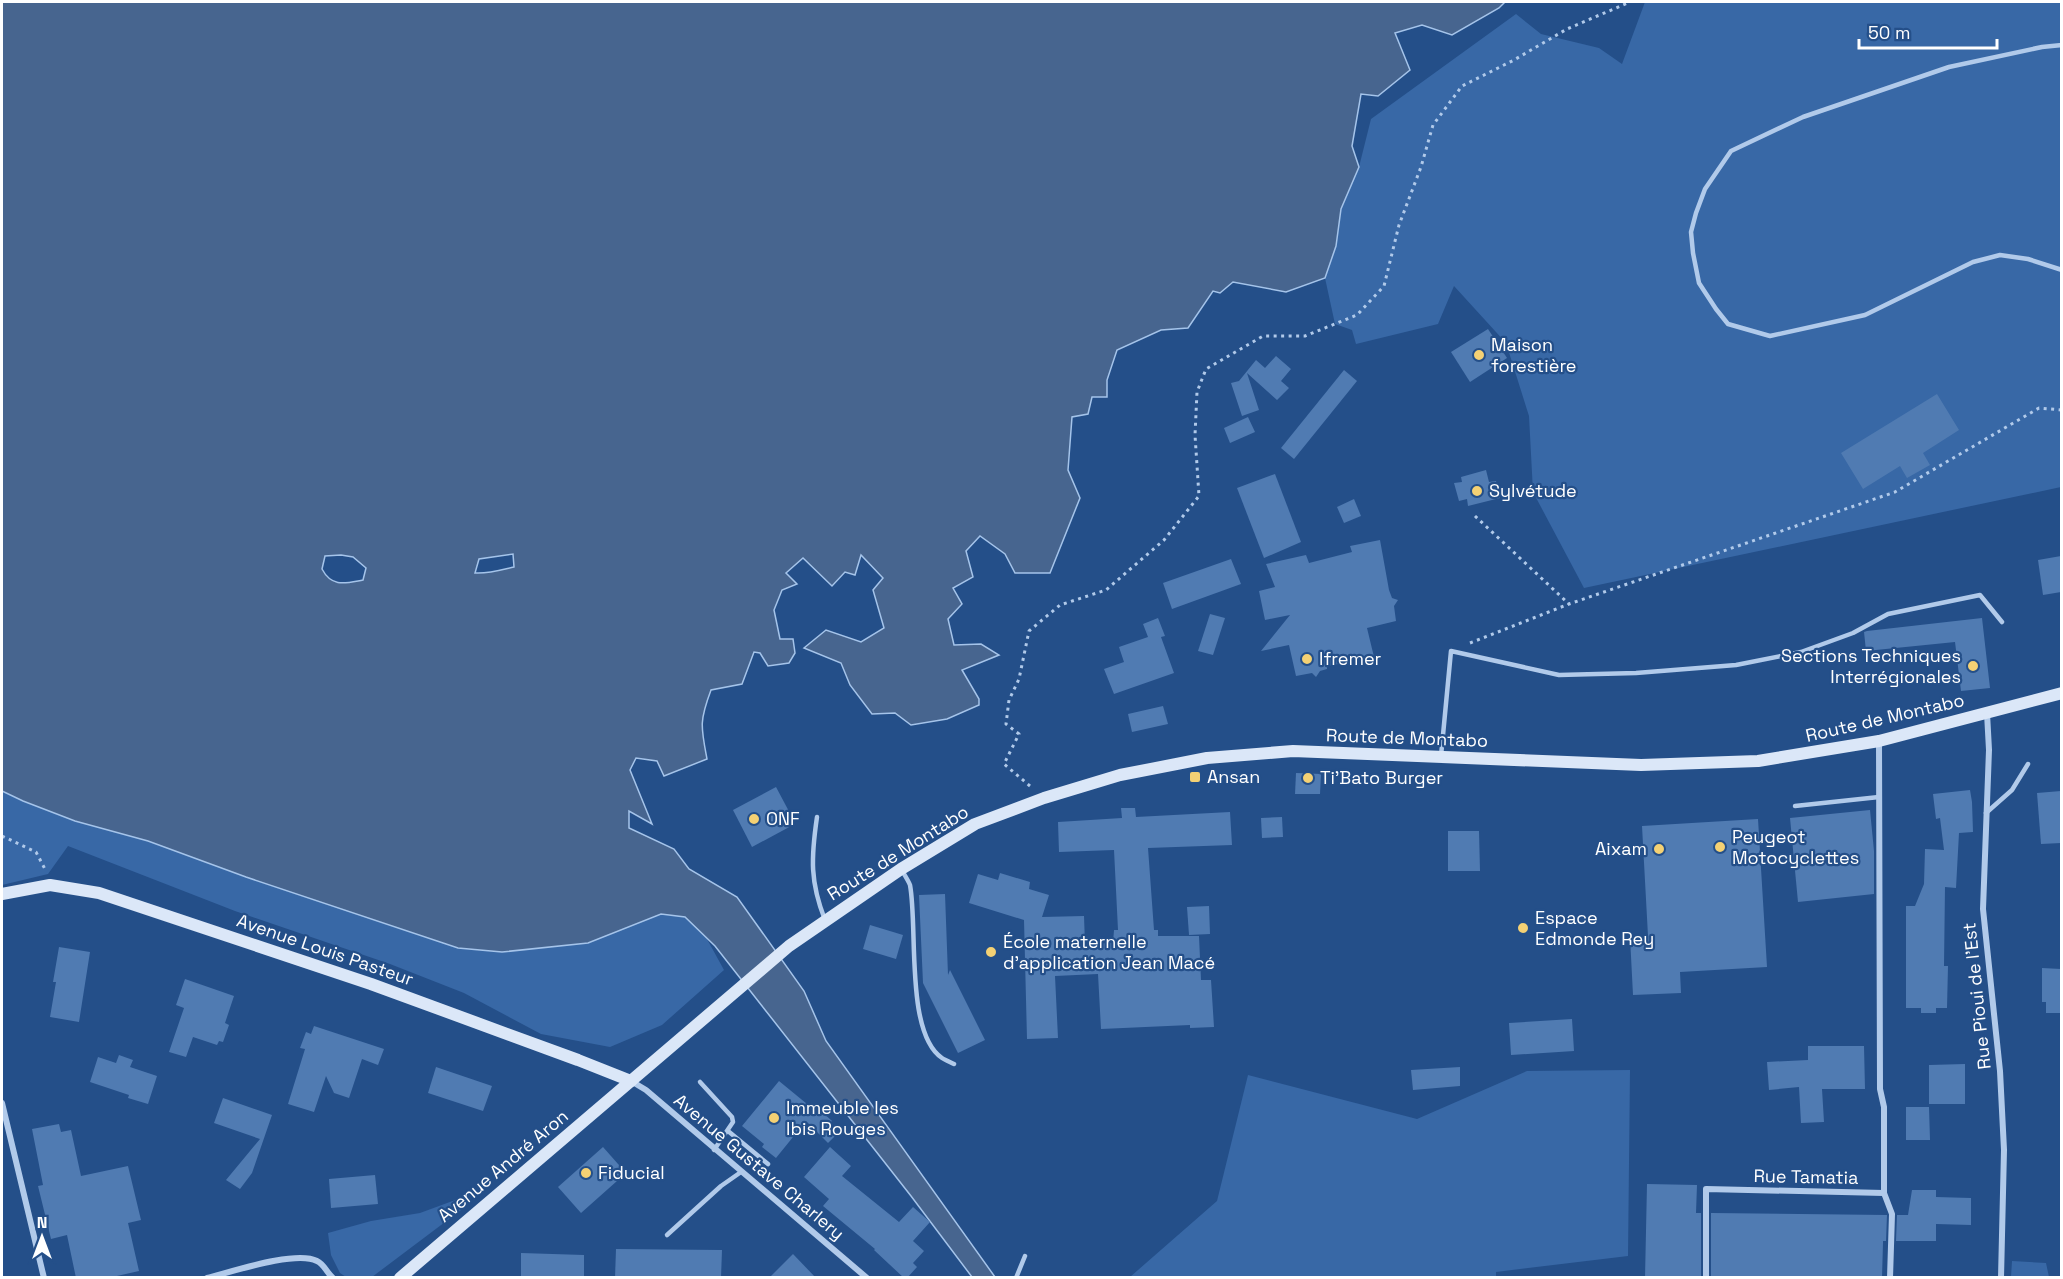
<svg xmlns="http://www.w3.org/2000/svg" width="2063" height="1279" font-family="'Space Grotesk',sans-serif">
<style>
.green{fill:#3868a6}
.water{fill:#47658f;stroke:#a5c4ea;stroke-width:1.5;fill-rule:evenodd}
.building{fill:#507bb2}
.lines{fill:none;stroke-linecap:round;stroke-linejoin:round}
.path{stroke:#b1caea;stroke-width:3;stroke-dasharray:3 4.5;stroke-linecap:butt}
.lane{stroke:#b1caea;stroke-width:4.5}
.street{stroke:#b1caea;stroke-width:6}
.secondary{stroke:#dbe7f8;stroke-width:12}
.poi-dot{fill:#f4d174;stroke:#244f89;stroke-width:2}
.labels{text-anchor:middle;stroke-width:4.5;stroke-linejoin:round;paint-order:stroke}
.poi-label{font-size:18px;fill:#fff;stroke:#244f89;text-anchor:start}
.street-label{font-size:18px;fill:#fff;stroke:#244f89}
</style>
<rect width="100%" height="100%" fill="#244f89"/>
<g class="green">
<path d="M1645 2H2061V487L1584 588 1533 492 1529 416 1506 343 1454 286 1438 324 1356 344 1352 330 1335 324 1325 278 1336 246 1341 209 1359 167 1371 119 1516 14 1541 34 1599 48 1622 64Z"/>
<path d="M2 686 577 824 696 919 724 970 662 1025 610 1047 541 1034 464 993 390 964 235 911 68 846 48 874 2 885Z"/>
<path d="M1630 1070 1628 1256 1496 1272V1278L1130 1277 1217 1201 1248 1075 1417 1119 1527 1071Z"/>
<path d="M458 1199 465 1207 372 1277H346L340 1273 331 1255 328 1233 371 1221 420 1213Z"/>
<path d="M2012 1261 2046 1263 2049 1277H2011Z"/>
</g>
<path class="water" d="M2 2H1505L1499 8 1452 35 1422 25 1395 33 1410 70 1378 96 1361 94 1352 146 1359 167 1341 209 1336 246 1325 278 1286 292 1233 282 1220 293 1213 291 1188 328 1161 330 1117 350 1107 380V397H1092L1088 414 1072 417 1068 470 1080 498 1050 573H1015L1005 554 980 536 966 551 973 577 953 588 962 604 948 619 954 645 981 644 999 655 962 670 979 699V705L947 719 911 725 895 713 872 714 850 685 841 663 804 648 826 630 861 642 884 628 873 590 883 578 861 555 855 575 845 572 832 586 803 558 786 573 797 584 782 590 774 610 780 639H793L795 653 789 663 768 666 760 653 754 652 742 684 711 690C699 722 701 727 707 759L664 776 657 761 636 758 630 770 652 824 629 811V828L674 849 689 869 737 897 804 991 826 1041 995 1277H972L911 1196 715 946 685 917 661 914 588 943 502 952 458 948 246 877 148 841 75 821 23 801 2 791ZM513 554 514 567C501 570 488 574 475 573L479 559ZM341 555 353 557 366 568 363 580C346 583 332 588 322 569L325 556Z"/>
<g class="building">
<path d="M1488 329 1507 358 1470 382 1451 352Z"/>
<path d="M1276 356 1291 369 1281 381 1289 388 1277 400 1247 373 1259 410 1242 416 1231 383 1239 381 1256 360 1265 368Z"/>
<path d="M1344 370 1357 381 1294 459 1281 448Z"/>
<path d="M1937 394 1959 430 1923 453 1930 465 1907 478 1900 466 1863 489 1841 453Z"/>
<path d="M1248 417 1255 432 1230 443 1224 428Z"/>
<path d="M1486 470 1489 482 1496 481 1500 498 1468 506 1467 499 1459 501 1454 483 1462 482 1461 477Z"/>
<path d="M1275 474 1301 542 1264 558 1237 488Z"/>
<path d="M1354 499 1361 516 1344 523 1337 507Z"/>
<path d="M1380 540 1389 590 1392 598 1398 600 1394 606 1396 621 1367 628 1374 657 1363 659 1361 665 1355 661 1327 666V669L1320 671 1316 677 1312 673 1296 676 1289 645 1261 651 1290 615 1265 620 1259 591 1275 587 1266 564 1306 555 1309 563 1352 552 1350 546Z"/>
<path d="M2061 556V592L2043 595 2038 560Z"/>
<path d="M1231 559 1241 584 1172 609 1163 583Z"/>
<path d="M1210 614 1225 618 1213 655 1198 651Z"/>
<path d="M1158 618 1165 636 1161 637 1174 673 1114 694 1104 669 1124 662 1119 647 1148 637 1143 624Z"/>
<path d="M1982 618 1990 688 1961 691 1955 642 1866 651 1864 632 1867 631Z"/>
<path d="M1163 706 1168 724 1132 732 1128 714Z"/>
<path d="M1296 773 1321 774 1320 794H1295Z"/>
<path d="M776 787 793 819V825L752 847 733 810Z"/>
<path d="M1970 790 1972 802 1973 832 1959 833 1956 888 1945 887 1944 966H1948L1947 1008H1936V1013H1921V1008H1906V906H1915L1924 884 1925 849 1944 850 1940 818 1936 819 1933 794Z"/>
<path d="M2061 791V843L2041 844 2037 793Z"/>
<path d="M1121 808H1135L1136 817 1230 812 1232 845 1148 848 1154 930H1158V936H1199L1201 980H1211L1214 1027 1190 1028V1025L1101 1029 1098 974 1055 976 1058 1038 1027 1039 1024 920 969 903 978 874 998 880 1000 873 1030 882 1029 889 1049 895 1042 917 1084 916 1085 944 1113 943 1114 930H1118L1114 850 1059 852 1058 822 1122 818Z"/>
<path d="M1870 810 1874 851V894L1798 902 1790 818Z"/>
<path d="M1282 817 1283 837 1262 838 1261 818Z"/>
<path d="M1758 819 1767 967 1680 972 1681 993 1633 995 1630 937 1648 936 1642 826Z"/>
<path d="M1448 831H1479L1480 871H1448Z"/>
<path d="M945 894 948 975 950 970 985 1040 958 1053 923 983 919 895Z"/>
<path d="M1209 906 1210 934 1189 935 1187 907Z"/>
<path d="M870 925 903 935 896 959 863 949Z"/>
<path d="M59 947 90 952 79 1022 50 1017 56 982H53Z"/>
<path d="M2042 968 2061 969V1013H2046V1002H2042Z"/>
<path d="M185 979 234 996 225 1023 229 1025 223 1042 219 1041 217 1045 193 1037 186 1057 169 1052 184 1008 176 1005Z"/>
<path d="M1572 1019 1574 1051 1511 1055 1509 1023Z"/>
<path d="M314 1026 384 1049 378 1065 362 1059 349 1098 334 1093 326 1076 314 1112 288 1104 305 1049 300 1048 306 1032 311 1034Z"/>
<path d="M1808 1046H1864L1865 1089H1822L1824 1122 1801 1123 1799 1087 1769 1090 1767 1062 1808 1060Z"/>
<path d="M119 1055 133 1060 130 1067 157 1076 148 1104 128 1098 129 1095 90 1082 98 1057 116 1063Z"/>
<path d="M1965 1064V1104H1929V1065Z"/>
<path d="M436 1067 492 1086 483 1111 428 1093Z"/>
<path d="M1460 1067V1086L1413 1090 1411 1070Z"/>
<path d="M779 1081 818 1113 821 1111 832 1121 829 1124 838 1133 828 1143 806 1121 776 1158 762 1147 764 1144 742 1126Z"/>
<path d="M223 1098 272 1115 252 1173 240 1189 226 1180 260 1139 214 1123Z"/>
<path d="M1906 1107H1929L1930 1140H1906Z"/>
<path d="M59 1124 61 1132 71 1130 81 1176 128 1166 141 1220 128 1223 139 1271 108 1278H76L67 1235 51 1239 38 1186 43 1185 32 1129Z"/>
<path d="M603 1147 626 1173 581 1213 558 1187Z"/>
<path d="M830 1147 851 1166 842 1176 899 1222 913 1207 930 1222 913 1241 924 1251 913 1263 917 1267 907 1278H904L874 1250 875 1249 823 1206 829 1199 804 1177Z"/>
<path d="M375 1175 378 1204 331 1208 329 1179Z"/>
<path d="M1647 1184 1697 1185 1696 1213H1701V1278H1645Z"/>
<path d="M1912 1190H1936V1197L1971 1198V1225L1936 1224V1241H1896L1897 1215H1908Z"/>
<path d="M1711 1213 1887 1215 1886 1241H1883V1243L1882 1278H1711Z"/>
<path d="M616 1249 722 1250 721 1278H615Z"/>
<path d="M521 1253 584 1255V1278H521Z"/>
<path d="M793 1254 816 1278H769Z"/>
</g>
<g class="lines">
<g class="path">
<path d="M1475 516 1569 604"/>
<path d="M1470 643 1569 604 1895 492 2039 408 2062 410"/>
<path d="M1030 786 1004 764 1019 734 1006 724 1009 700 1019 679 1029 631 1060 605 1106 590 1164 540 1199 496 1195 435 1197 392 1206 369 1263 336H1305L1357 315 1384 286 1399 225 1421 167 1433 125 1462 86 1514 60 1567 29 1630 2"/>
<path d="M2 836 36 852 46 871"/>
</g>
<g class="lane">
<path d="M2062 45 2042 47 1949 67 1803 117 1731 151 1705 189 1696 213 1691 232 1693 253 1699 283 1716 309 1728 324 1770 336 1865 315 1973 262 2000 255 2028 259 2062 270"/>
<path d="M1441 756 1451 651 1559 675 1636 673 1736 665 1801 652 1853 633 1888 614 1980 595 2002 622"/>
<path d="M1795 806 1879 797"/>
<path d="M1986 813 2012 790 2028 764"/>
<path d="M817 817C811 858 810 882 825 920"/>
<path d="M901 869C904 874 908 880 910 885 918 927 905 1033 942 1058 945 1060 950 1062 954 1064"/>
<path d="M700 1082 732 1117 733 1122 714 1150"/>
<path d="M728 1131 768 1164"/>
<path d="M667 1235 721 1186 741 1172"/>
<path d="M1016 1278 1025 1256"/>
</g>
<g class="street">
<path d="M1987 713 1989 750 1983 909 2000 1071 2004 1150 2001 1278"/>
<path d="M1879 741 1880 1089 1884 1107V1193"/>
<path d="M631 1081 646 1090 867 1278"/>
<path d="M2 1103 44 1278"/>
<path d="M207 1278C231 1272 296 1250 317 1261 324 1264 327 1273 333 1278"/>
<path d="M1706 1278V1189L1884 1193 1892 1214 1890 1278"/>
</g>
<g class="secondary">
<path d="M2 894 50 885 99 893 371 984 578 1060 631 1081"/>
<path d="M400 1278 789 946 901 869 975 824 1044 798 1120 775 1207 758 1293 751 1641 765 1758 761 1879 741 2062 693"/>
</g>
</g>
<g class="poi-dot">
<circle cx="1479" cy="355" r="6"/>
<circle cx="1477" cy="491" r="6"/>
<circle cx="1307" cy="659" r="6"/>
<circle cx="1973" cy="666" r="6"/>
<rect x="1189" y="771" width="12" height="12" rx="3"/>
<circle cx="1308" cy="778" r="6"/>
<circle cx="754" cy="819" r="6"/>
<circle cx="1720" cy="847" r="6"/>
<circle cx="1659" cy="849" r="6"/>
<circle cx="1523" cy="928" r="6"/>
<circle cx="991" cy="952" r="6"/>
<circle cx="774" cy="1118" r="6"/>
<circle cx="586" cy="1173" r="6"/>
</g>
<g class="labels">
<g class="poi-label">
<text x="1491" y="351">Maison<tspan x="1491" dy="21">forestière</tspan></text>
<text x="1489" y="497">Sylvétude</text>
<text x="1961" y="662" text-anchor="end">Sections Techniques<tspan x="1961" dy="21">Interrégionales</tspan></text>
<text x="1319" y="665">Ifremer</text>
<text x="1207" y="783">Ansan</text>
<text x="1320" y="784">Ti'Bato Burger</text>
<text x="766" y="825">ONF</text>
<text x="1732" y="843">Peugeot<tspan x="1732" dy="21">Motocyclettes</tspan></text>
<text x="1647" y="855" text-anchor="end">Aixam</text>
<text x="1535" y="924">Espace<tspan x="1535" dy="21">Edmonde Rey</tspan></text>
<text x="1003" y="948">École maternelle<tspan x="1003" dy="21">d'application Jean Macé</tspan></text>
<text x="786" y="1114">Immeuble les<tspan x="786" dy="21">Ibis Rouges</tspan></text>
<text x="598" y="1179">Fiducial</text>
</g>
<g class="street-label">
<text transform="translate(1885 718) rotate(-13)" y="6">Route de Montabo</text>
<text transform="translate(1407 738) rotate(2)" y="6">Route de Montabo</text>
<text transform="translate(898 853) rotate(-32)" y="6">Route de Montabo</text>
<text transform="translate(325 950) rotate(19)" y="6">Avenue Louis Pasteur</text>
<text transform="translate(1977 996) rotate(-96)" y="6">Rue Pioui de l'Est</text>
<text transform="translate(503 1166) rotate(-40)" y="6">Avenue André Aron</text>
<text transform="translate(759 1167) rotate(40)" y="6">Avenue Gustave Charlery</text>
<text transform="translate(1806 1177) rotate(1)" y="6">Rue Tamatia</text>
</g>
</g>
<rect width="2063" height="1279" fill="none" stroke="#ffffff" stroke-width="6"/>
<g transform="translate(42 1237)" stroke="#244f89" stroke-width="4.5" paint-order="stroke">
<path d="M0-4.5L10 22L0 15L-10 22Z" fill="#ffffff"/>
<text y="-9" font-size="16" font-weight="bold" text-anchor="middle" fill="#ffffff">N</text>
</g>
<path d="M1859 39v9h138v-9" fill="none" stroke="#ffffff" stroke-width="3"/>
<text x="1868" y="39" font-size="18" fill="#ffffff" stroke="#244f89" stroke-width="4.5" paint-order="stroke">50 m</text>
</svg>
